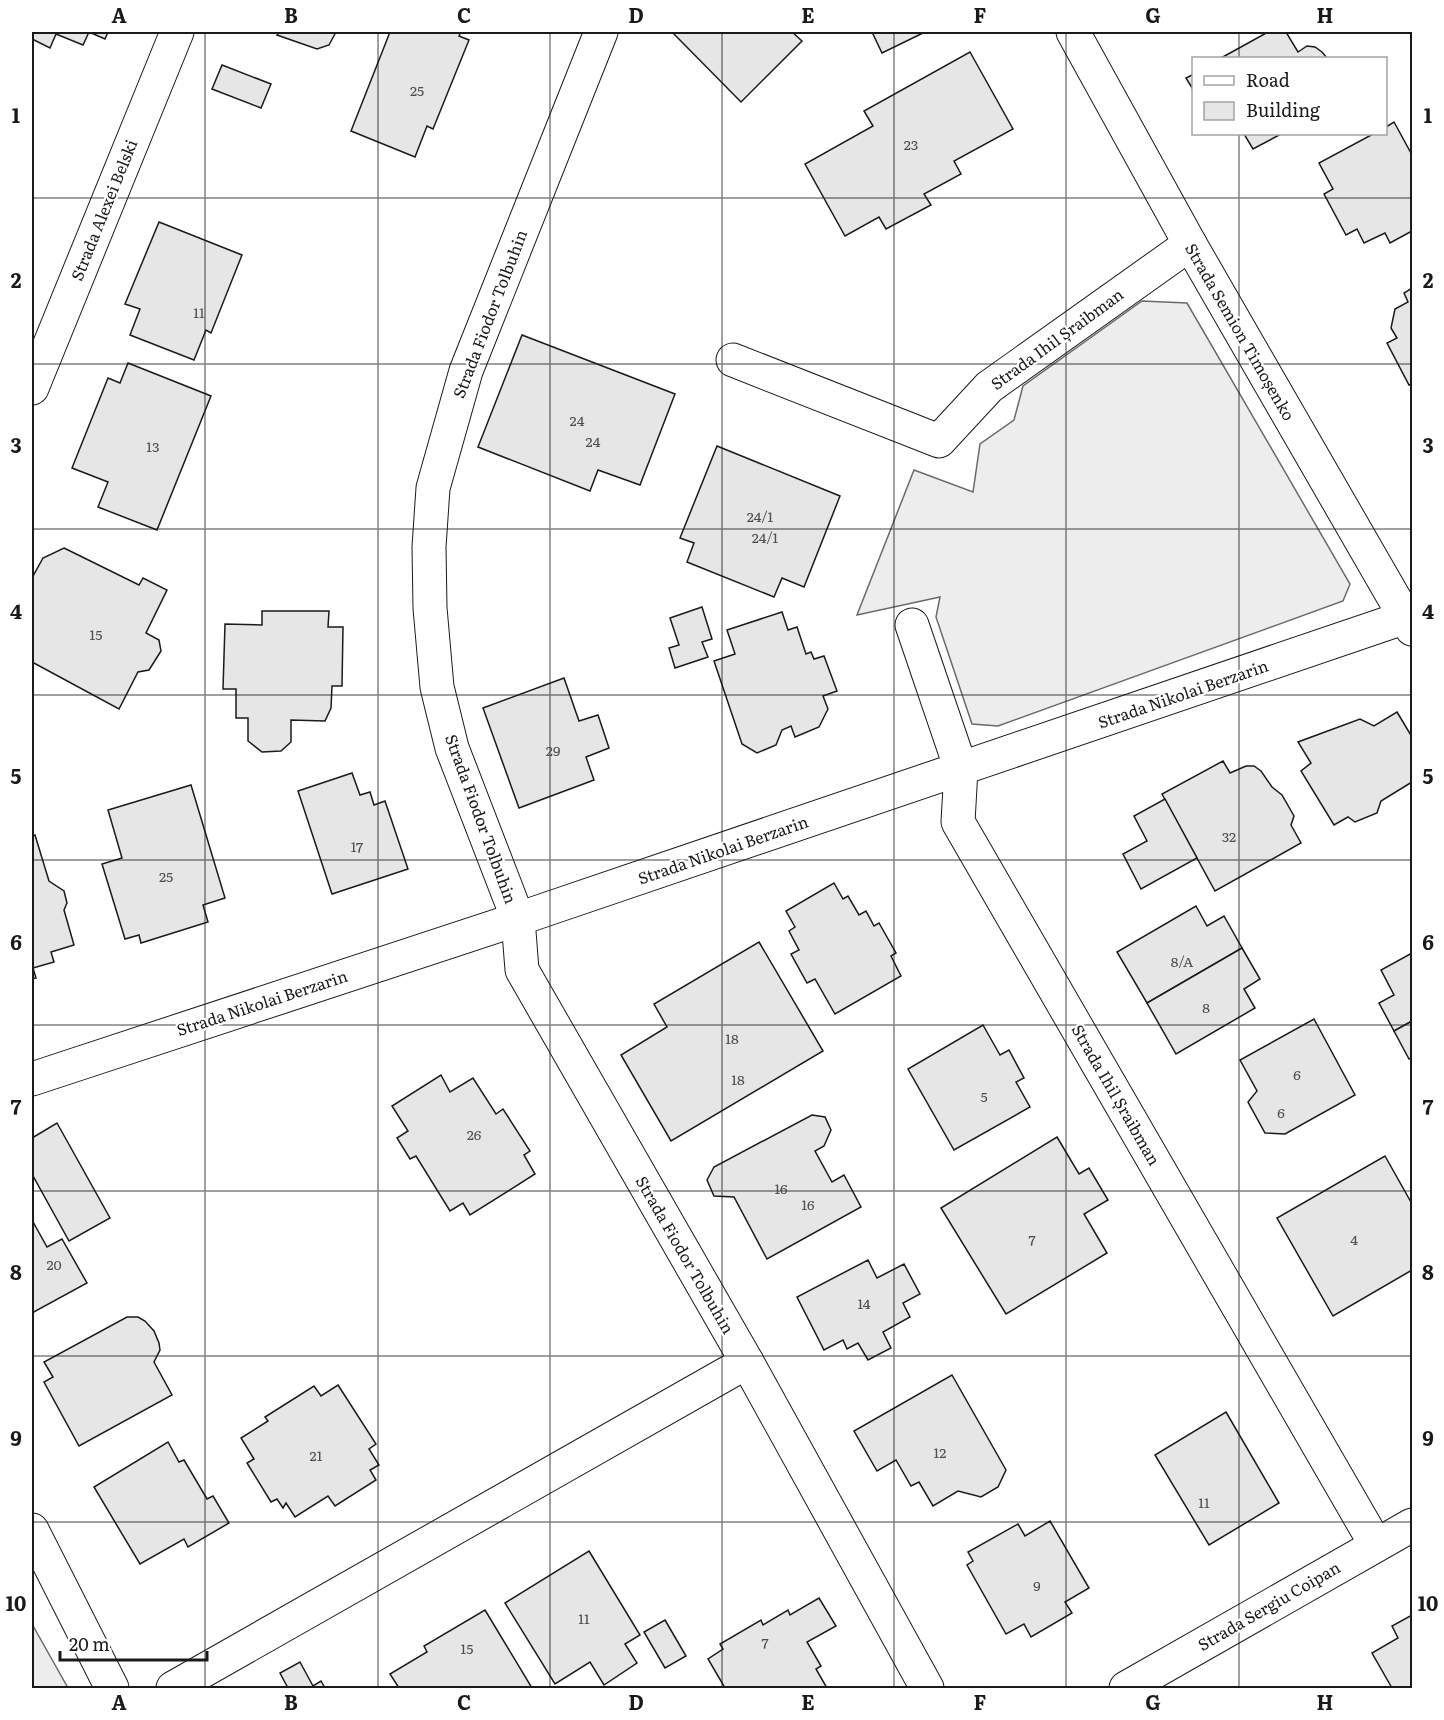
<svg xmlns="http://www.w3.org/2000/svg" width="1444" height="1720" font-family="Literata,serif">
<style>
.built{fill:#ededed;stroke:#6a6a6a;stroke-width:1.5}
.building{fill:#e6e6e6;stroke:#1a1a1a;stroke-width:1.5}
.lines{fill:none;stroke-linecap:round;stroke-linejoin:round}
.street-casing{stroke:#1a1a1a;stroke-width:35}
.street{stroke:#fff;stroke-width:33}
.grid{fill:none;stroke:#1a1a1a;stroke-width:1.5;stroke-opacity:0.55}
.labels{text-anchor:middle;stroke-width:4.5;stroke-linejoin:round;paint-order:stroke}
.number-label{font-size:14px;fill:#4d4d4d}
.street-label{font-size:16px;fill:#1a1a1a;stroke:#fff}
.neatline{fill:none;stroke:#1a1a1a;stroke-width:2}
.grid-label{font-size:20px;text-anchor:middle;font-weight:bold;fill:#1a1a1a}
</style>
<rect width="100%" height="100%" fill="#fff"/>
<g class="built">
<path d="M1142 301 1187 303 1350 584 1343 601 998 726 972 724 936 617 940 597 857 615 914 470 973 492 980 444 1014 420 1023 386Z"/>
<path d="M32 1624 68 1688H32Z"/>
</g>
<g class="building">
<path d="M32 32H89L83 45 56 34 50 48 32 39Z"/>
<path d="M89 32H108L105 39Z"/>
<path d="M279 32H336L329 45 317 49 277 35Z"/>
<path d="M390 32H461L459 36 469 40 433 129 427 126 415 157 351 131Z"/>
<path d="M672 32H792L802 41 741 102Z"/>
<path d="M872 32H925L882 53Z"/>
<path d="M1268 32H1286L1298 52 1307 46 1315 47 1322 52 1327 58H1221Z"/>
<path d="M970 52 1013 129 954 161 961 174 924 194 931 205 886 229 879 217 845 236 805 164 873 126 864 111Z"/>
<path d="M222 65 271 84 261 108 212 89Z"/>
<path d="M1194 74V91L1186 78Z"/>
<path d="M1394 122 1412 155V231L1390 243 1385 233 1364 243 1357 229 1346 235 1324 194 1333 189 1319 163 1373 134H1386V127Z"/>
<path d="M1244 134H1281L1253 149Z"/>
<path d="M159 222 242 255 211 333 206 330 194 360 130 335 140 309 125 304Z"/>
<path d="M1412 288V384L1409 385 1387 343 1397 338 1391 328 1395 309 1408 302 1404 293Z"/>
<path d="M522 335 675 394 640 485 598 470 590 491 478 447Z"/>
<path d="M128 363 211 396 157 530 98 507 108 482 72 468 108 378 120 383Z"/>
<path d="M717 446 840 496 804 587 782 578 774 597 687 562 694 543 680 538Z"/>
<path d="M64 548 139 585 143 578 167 590 146 633 159 640 161 651 149 670 138 672 119 709 32 662V578L43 558Z"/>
<path d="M702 607 712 639 702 642 708 657 675 668 669 648 679 645 670 618Z"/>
<path d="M262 611H329L328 627H343L342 686H332L331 708 325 721 291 720V742L281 751 262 752 248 741V718H236V689H223L225 624 262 625Z"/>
<path d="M782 612 788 630 797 627 806 654 811 652 814 659 824 656 837 691 823 696 828 709 819 727 795 737 791 726 782 730 776 745 757 753 742 744 714 661 735 654 727 630Z"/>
<path d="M564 678 579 721 598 715 609 748 586 757 594 780 519 808 483 708Z"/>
<path d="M1397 712 1412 737V782L1381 801 1377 813 1355 822 1348 817 1334 825 1301 771 1311 763 1298 742 1360 719 1374 726Z"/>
<path d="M1223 761 1230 773 1246 766H1254L1261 771 1272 787 1282 795 1294 816 1291 825 1301 843 1215 891 1162 794Z"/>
<path d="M352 773 360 795 370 792 374 805 385 801 408 869 332 894 298 791Z"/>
<path d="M191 785 225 898 203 905 208 922 141 943 139 935 125 939 102 864 122 858 108 810Z"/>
<path d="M1165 799 1197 858 1141 889 1123 854 1147 841 1134 816Z"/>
<path d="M35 835 49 881 64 891 67 903 64 910 74 945 51 952 54 962 33 968 36 978 32 979V836Z"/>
<path d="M834 883 843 899 848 896 859 915 866 911 874 926 879 923 896 953 891 956 901 976 835 1014 815 979 807 983 791 954 799 950 789 931 795 927 786 911Z"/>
<path d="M1196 906 1207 926 1224 916 1242 948 1147 1003 1117 952Z"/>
<path d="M759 942 823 1051 671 1141 621 1055 667 1027 654 1004Z"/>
<path d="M1242 948 1260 979 1244 989 1255 1008 1176 1054 1147 1003Z"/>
<path d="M1412 953V1021L1394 1031 1379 1003 1394 995 1381 970Z"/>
<path d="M1314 1019 1355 1095 1285 1134 1265 1133 1248 1102 1257 1091 1240 1060Z"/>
<path d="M1412 1021V1057L1409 1059 1394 1031Z"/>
<path d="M983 1025 1000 1055 1009 1050 1024 1078 1016 1082 1030 1107 954 1150 908 1069Z"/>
<path d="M441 1075 450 1092 473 1078 496 1114 503 1109 530 1151 524 1155 535 1174 470 1215 463 1203 450 1211 416 1156 410 1159 397 1138 408 1131 392 1106Z"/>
<path d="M812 1115 825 1117 831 1130 824 1146 815 1151 832 1182 844 1175 861 1207 767 1259 734 1197 714 1196 707 1180 714 1167Z"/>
<path d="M57 1123 110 1218 69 1241 32 1174V1138Z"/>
<path d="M1057 1137 1079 1174 1089 1168 1108 1200 1084 1214 1107 1253 1006 1314 941 1208Z"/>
<path d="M1385 1156 1412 1204V1270L1333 1316 1277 1218Z"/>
<path d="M32 1220 47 1247 62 1239 87 1283 32 1313Z"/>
<path d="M868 1260 877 1278 904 1264 920 1294 903 1303 910 1317 883 1332 891 1348 868 1360 858 1343 847 1349 843 1340 824 1350 797 1297Z"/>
<path d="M127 1317H138L145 1321 154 1331 159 1343 160 1350 154 1362 172 1395 79 1446 44 1382 53 1377 44 1362Z"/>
<path d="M952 1375 1006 1470 998 1487 981 1497 958 1491 933 1506 919 1482 911 1486 896 1460 877 1471 854 1431Z"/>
<path d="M338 1385 376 1444 369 1449 379 1465 370 1470 376 1480 335 1506 328 1496 295 1517 286 1503 283 1508 277 1499 271 1502 247 1463 254 1459 241 1438 268 1421 265 1417 314 1386 321 1396Z"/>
<path d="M1226 1412 1279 1503 1209 1545 1155 1455Z"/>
<path d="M168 1442 179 1462 184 1460 207 1499 213 1496 229 1523 188 1547 184 1539 140 1564 94 1487Z"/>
<path d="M1050 1521 1089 1588 1065 1602 1072 1613 1031 1637 1024 1624 1006 1634 967 1565 973 1561 968 1552 1018 1524 1025 1536Z"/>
<path d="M589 1551 640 1635 625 1644 637 1663 604 1685 590 1662 555 1684 505 1603Z"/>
<path d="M819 1598 836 1626 807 1642 821 1666 816 1669 827 1688H725L708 1659 723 1649 720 1644 761 1620 763 1625 788 1610 790 1615Z"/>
<path d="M485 1610 532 1688H399L390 1674 427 1652 424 1646Z"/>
<path d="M1412 1615V1688H1392L1372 1653 1398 1638 1392 1626Z"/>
<path d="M665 1620 686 1656 665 1668 644 1632Z"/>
<path d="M300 1662 313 1686 321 1681 325 1688H288L280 1673Z"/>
</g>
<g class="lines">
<g class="street-casing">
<g id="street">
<path d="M601 32 466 371 433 488 429 547 430 608 437 687 452 748 518 919 522 970 747 1362 927 1688"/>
<path d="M1073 32 1190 244 1412 629"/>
<path d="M733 360 939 441 989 387 1190 244"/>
<path d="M32 388 177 32"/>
<path d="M912 625 961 769 958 822 1376 1545"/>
<path d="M32 1079 518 919 1412 615"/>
<path d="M32 1530 112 1688"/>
<path d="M173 1688 747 1362"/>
<path d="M1126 1688 1412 1525"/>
</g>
</g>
<use href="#street" class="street"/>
</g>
<path class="grid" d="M205 32V1688M378 32V1688M550 32V1688M722 32V1688M894 32V1688M1066 32V1688M1239 32V58M1239 134V1688M32 198H1412M32 364H1412M32 529H1412M32 695H1412M32 860H1412M32 1025H1412M32 1191H1412M32 1356H1412M32 1522H1412"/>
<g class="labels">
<g class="number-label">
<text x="417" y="96">25</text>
<text x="911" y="150">23</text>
<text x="199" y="318">11</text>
<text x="577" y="426">24</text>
<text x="593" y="447">24</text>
<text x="153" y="452">13</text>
<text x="760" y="522">24/1</text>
<text x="765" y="543">24/1</text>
<text x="96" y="640">15</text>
<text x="553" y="756">29</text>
<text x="1229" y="842">32</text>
<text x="357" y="852">17</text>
<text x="166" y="882">25</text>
<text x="1182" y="967">8/A</text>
<text x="1206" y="1013">8</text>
<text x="732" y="1044">18</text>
<text x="1297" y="1080">6</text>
<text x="738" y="1085">18</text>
<text x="984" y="1102">5</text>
<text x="1281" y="1118">6</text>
<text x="474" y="1140">26</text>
<text x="781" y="1194">16</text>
<text x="808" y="1210">16</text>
<text x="1032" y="1245">7</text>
<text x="1354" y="1245">4</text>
<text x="54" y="1270">20</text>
<text x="864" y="1309">14</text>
<text x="940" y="1458">12</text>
<text x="316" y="1461">21</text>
<text x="1204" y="1508">11</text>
<text x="1037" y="1591">9</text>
<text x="584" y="1624">11</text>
<text x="765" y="1648">7</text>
<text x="467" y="1654">15</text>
</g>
<g class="street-label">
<text transform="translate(104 210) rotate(-68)" y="6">Strada Alexei Belski</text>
<text transform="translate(490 314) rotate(-69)" y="6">Strada Fiodor Tolbuhin</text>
<text transform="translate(1240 332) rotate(60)" y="6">Strada Semion Timoșenko</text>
<text transform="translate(1057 339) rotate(-36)" y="6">Strada Ihil Șraibman</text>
<text transform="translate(1183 694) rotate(-19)" y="6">Strada Nikolai Berzarin</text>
<text transform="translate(481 819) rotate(70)" y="6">Strada Fiodor Tolbuhin</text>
<text transform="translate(723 850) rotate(-19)" y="6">Strada Nikolai Berzarin</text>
<text transform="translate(262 1003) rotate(-18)" y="6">Strada Nikolai Berzarin</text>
<text transform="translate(1116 1095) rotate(60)" y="6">Strada Ihil Șraibman</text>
<text transform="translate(685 1255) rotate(60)" y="6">Strada Fiodor Tolbuhin</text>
<text transform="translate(1269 1606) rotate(-30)" y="6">Strada Sergiu Coipan</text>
</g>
</g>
<rect width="1444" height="1720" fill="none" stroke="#ffffff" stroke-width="66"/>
<rect x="1192" y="57" width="195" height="78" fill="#ffffff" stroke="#a3a3a3" stroke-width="1.5"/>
<rect x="1204" y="76" width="30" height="9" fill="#ffffff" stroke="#a3a3a3" stroke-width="1.5"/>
<text x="1246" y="87" font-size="18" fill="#1a1a1a">Road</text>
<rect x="1204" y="102" width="30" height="18" fill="#e6e6e6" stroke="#a3a3a3" stroke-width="1.5"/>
<text x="1246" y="117" font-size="18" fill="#1a1a1a">Building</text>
<path d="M60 1651v9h147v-9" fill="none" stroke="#1a1a1a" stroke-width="3"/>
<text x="69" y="1651" font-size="18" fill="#1a1a1a" stroke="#ffffff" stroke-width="4.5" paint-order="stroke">20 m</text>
<rect x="33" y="33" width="1378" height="1654" class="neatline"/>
<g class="grid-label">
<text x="119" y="23">A</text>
<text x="291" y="23">B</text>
<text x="464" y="23">C</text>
<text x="636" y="23">D</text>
<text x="808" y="23">E</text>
<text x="980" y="23">F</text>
<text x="1153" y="23">G</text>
<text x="1325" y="23">H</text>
<text x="16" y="123">1</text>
<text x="1428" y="123">1</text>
<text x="16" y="288">2</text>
<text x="1428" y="288">2</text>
<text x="16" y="453">3</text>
<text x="1428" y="453">3</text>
<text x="16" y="619">4</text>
<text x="1428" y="619">4</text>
<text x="16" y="784">5</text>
<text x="1428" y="784">5</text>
<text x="16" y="950">6</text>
<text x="1428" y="950">6</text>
<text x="16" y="1115">7</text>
<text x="1428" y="1115">7</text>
<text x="16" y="1280">8</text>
<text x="1428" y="1280">8</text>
<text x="16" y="1446">9</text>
<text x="1428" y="1446">9</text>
<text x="16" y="1611">10</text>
<text x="1428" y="1611">10</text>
<text x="119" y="1710">A</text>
<text x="291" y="1710">B</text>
<text x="464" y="1710">C</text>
<text x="636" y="1710">D</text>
<text x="808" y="1710">E</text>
<text x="980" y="1710">F</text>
<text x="1153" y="1710">G</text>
<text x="1325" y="1710">H</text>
</g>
</svg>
